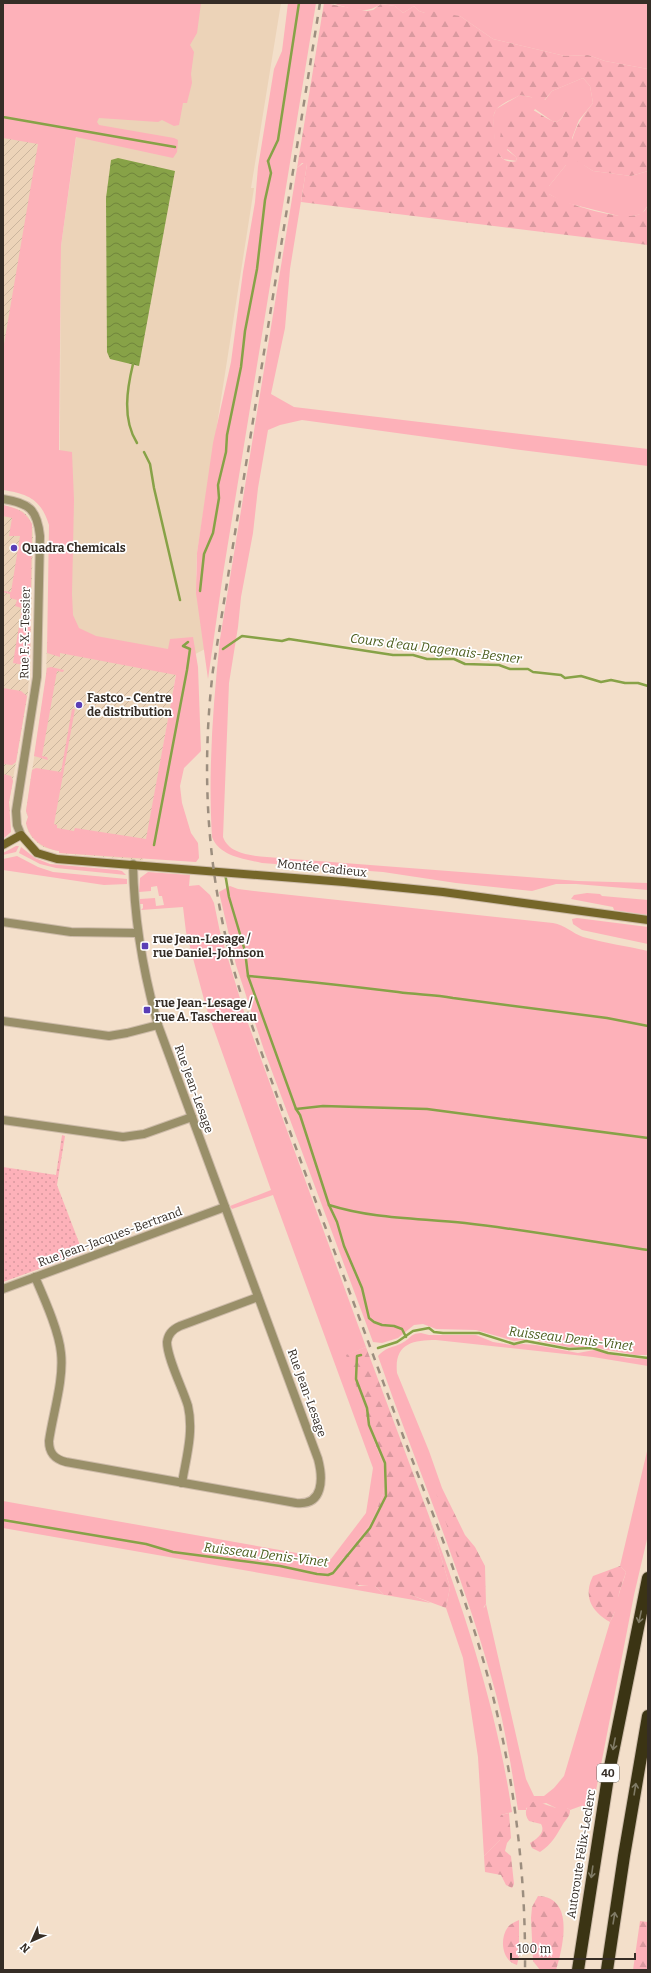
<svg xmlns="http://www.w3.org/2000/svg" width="651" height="1973" font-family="Bitter,serif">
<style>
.built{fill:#ecd3b8}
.industrial{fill:url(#industrial-furrows)}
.green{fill:#fdb1b9}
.forest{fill:url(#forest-firs)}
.park{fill:url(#park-dots)}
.water{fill:url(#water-waves)}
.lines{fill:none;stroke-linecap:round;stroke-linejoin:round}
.stream{stroke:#87a247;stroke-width:2.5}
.street-casing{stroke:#cdbba9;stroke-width:10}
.secondary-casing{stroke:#cdbba9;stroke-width:10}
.highway-casing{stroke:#cdbba9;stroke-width:14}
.street{stroke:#998f69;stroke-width:8}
.secondary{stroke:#756629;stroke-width:8}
.highway{stroke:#3b3414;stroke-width:12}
.rail{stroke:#9c8e7f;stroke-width:2.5;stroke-dasharray:7 7;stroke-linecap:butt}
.oneway{stroke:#807b66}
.poi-dot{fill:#5a3eb6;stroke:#fff;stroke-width:1.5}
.labels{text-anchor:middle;stroke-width:3.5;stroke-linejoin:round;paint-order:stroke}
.shield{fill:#fff;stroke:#726c67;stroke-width:1}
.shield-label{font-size:11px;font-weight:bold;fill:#352d26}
.poi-label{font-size:12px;font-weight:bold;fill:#352d26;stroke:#fff;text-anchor:start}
.street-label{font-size:12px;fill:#352d26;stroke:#fff}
.water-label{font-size:13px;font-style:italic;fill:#4a5c1c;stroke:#fff}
</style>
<defs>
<pattern id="industrial-furrows" width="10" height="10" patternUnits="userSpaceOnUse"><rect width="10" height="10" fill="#ecd3b8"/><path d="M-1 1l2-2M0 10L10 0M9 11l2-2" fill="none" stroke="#cbb59e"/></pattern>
<pattern id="forest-firs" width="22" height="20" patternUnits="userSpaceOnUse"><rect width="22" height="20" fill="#fdb1b9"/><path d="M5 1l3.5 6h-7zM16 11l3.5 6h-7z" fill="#d9999f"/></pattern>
<pattern id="park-dots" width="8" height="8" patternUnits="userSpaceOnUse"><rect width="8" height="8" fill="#fdb1b9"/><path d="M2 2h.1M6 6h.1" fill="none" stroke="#d9999f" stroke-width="1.8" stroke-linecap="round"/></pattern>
<pattern id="water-waves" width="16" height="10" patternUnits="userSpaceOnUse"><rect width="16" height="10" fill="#87a247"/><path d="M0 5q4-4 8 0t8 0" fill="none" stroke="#6f843b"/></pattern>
</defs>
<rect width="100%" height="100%" fill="#f3dfca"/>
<path class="built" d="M117 3H281L251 188H254L197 553 196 574 205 649 178 663 111 651 59 614 61 246 89 47Z"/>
<g class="industrial">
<path d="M3 133 45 140 3 408Z"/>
<path d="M3 505 22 511 28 516 32 524 33 534 30 660 28 692 9 802 10 812 3 814Z"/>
<path d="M47 642 178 663 143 860 59 853V851L46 848 40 845 31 836 27 828 26 823 28 817 26 811 46 679Z"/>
</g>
<g class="green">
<path d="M3 3H201L197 33 190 45 194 52 191 74 192 83 187 103H183L179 125 174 126 162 120 158 122 99 118 97 122 99 125 174 138 178 140 177 152 173 158 76 137 61 246 59 450 72 452 74 500 72 594 73 615 79 628 96 636 168 649 170 639 193 637 198 667 201 751 184 768 180 786 182 803 191 833 198 843 199 858 196 862 59 853V851C42 848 30 840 26 823L28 817 26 811 32 770 36 768 61 772 72 709H75L54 824 57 825V828L74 831 75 828 146 839 176 675 60 653V657L47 653 49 525C41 499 28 494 3 490V350L38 144 3 138Z"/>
<path d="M288 3H316L223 574 208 679 196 593 197 553 213 443 231 362 243 272 255 202 258 167 274 69 282 51Z"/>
<path d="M330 3H648V69L605 61 588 55 565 56 493 39 460 16 425 13 419 11 414 6 403 13 395 6 381 4C364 16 349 7 330 3Z"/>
<path d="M583 78 590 86 593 103 579 120 572 138 584 165 593 171 631 176 648 171V205L642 214 632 216H619L563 202 549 194V186L566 165 565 112 562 118 557 122 552 121 535 109 507 150 516 157 517 161 503 159 495 149 493 117 496 109 520 95 545 100 552 91Z"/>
<path d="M305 162 307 164 290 269 285 328 271 394 294 407 648 449V466L513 449 302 420 280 425 268 430 258 488 253 533 241 597 238 627 229 683 223 837C230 857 260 856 279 858L578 881 648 883V890L576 884H556L532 891 456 883 383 872 262 863C244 859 219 856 212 837 208 770 213 705 220 639L297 168Z"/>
<path d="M3 505C17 508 25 511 32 524L30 661 24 665 13 663 22 608 15 606 17 600 10 598V594L3 592V591L11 592 20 536H9L12 518 3 516Z"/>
<path d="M51 667 64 670 63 672 57 671 42 756 47 757 48 760 34 756 47 668Z"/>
<path d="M3 688 21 691 27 696 16 762 12 765 3 764Z"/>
<path d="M3 774 11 776 13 781 9 802 11 832 3 839Z"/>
<path d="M16 846H19L16 852 3 855V853Z"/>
<path d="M21 847 35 858 50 864 117 870 122 871 126 875 56 868 40 864 19 853Z"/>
<path d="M17 856 38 867 53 872 127 879V884L104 885 3 870V859Z"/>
<path d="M148 872 190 875 189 886 199 885 210 895 214 903 220 932 245 1015 366 1347 347 1355 374 1441 386 1471 383 1494 371 1523 333 1571 359 1586H375L384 1595H411L431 1603 3 1528V1501L331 1559 366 1513 373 1468 273 1195 232 1209 230 1206 271 1190 206 1007 186 932 183 907 141 910 143 908V904H140V899L155 898 156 906 164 905 162 896H159L157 886 151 887V891L139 892 140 878Z"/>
<path d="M230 886 238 889 263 892 553 923C565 925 572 933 583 937 604 943 627 946 648 951V1355H635L592 1347H568L531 1339 514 1341 476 1330 436 1329 423 1324 414 1325 398 1338 382 1343 373 1342 264 1050 236 965 219 892Z"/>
<path d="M587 893 600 894 602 896 648 900V915L614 910 613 907 571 899 574 895Z"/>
<path d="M577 918 648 927V944L582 930 573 924 572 919Z"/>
<path d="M421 1333 429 1335H476L493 1342 511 1345 523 1344 536 1345 578 1353 594 1350 627 1358 648 1359V1366L593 1357 436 1340C412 1340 394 1344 397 1373L429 1451 442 1488H438L484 1608 486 1604 526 1779 534 1796H544L554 1788 564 1776 610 1622C617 1610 615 1606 619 1594 621 1586 624 1580 626 1572L620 1566 648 1447V1535L634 1595 593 1806H581L570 1810 567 1808H556L546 1803 526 1808V1810H518C511 1765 504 1720 491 1676 460 1567 415 1463 378 1356 389 1345 391 1349 402 1343 412 1338 409 1334 421 1333Z"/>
<path d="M429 1516C465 1613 497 1710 512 1812L501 1815 500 1840 484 1856 478 1757 463 1658 446 1608 450 1587Z"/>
</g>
<g class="forest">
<path d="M324 3 367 11 373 10 381 4 395 6 403 13 414 6 419 11 425 13 431 11 460 16 493 39 565 56 588 55 605 61 648 69V171L631 176 593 171 569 156C573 132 577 123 593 103L590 86 583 78 552 91 541 104 531 97 520 95C513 99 500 104 496 110 492 115 494 122 494 128 495 142 496 166 517 161L516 157 500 142C500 123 508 115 524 106 535 109 547 121 557 122L562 118 565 112 570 110 574 118 566 165 549 186V194C566 204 621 222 640 214 644 213 646 209 648 205V245L301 202 307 164 302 163 297 168Z"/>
<path d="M366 1347 429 1516 450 1587 446 1608 411 1595H384L375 1586C358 1586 344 1584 333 1571L371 1523 383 1494 386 1471 374 1441 346 1355Z"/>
<path d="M438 1488H442L465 1535 475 1547 485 1566 486 1604 481 1610H475L436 1493Z"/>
<path d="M620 1566 626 1572 619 1593 617 1607 610 1622C591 1611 583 1596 593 1576Z"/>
<path d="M535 1801 556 1808H567L570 1810C570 1817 566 1819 563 1824 556 1836 552 1844 540 1852L532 1848 530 1843C537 1839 546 1832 541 1824L529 1821C523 1813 526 1804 535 1801Z"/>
<path d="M509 1813 511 1838 507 1843 505 1851 511 1856 514 1884 512 1888 506 1885 501 1875 485 1872 484 1856 500 1840 493 1832 501 1815Z"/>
<path d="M538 1896C575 1897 563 1947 556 1970H540L533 1961 531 1918 532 1907Z"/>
<path d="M519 1920V1956L517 1965C502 1961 499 1939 508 1927 510 1924 515 1922 519 1920Z"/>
<path d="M640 1921 648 1922V1970H633Z"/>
</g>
<path class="park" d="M62 1135 65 1136 57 1185 83 1253 3 1282V1167L56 1175Z"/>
<path class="water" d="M118 158 175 171 139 366 110 359 107 352 106 198 111 160Z"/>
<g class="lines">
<g class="stream">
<path d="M3 117 175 147"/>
<path d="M268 161 278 140 299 3"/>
<path d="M133 364C127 389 122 419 137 443"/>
<path d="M144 452 150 464 154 488 180 600"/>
<path d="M200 591 204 554 213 533 219 498 218 485 226 452 227 435 241 367 245 331 257 269 265 200 271 173 268 161"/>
<path d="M223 649 242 636 282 641 289 639 393 655H413L427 659H454L465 664 499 665 510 669H528L533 672 561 675 565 678 581 676 601 682 611 680 625 683H638L648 686"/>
<path d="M154 845 187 670 190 649 183 646 188 642"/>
<path d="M225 873 229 897 245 951 248 976"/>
<path d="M648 1026 607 1018 453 998C433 994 418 995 398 992 348 986 298 980 248 976L296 1109 323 1106 427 1109 648 1138"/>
<path d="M296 1109 300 1115 329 1205 337 1222 344 1246 362 1288 369 1318 374 1322 382 1325 394 1326 402 1329 406 1337"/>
<path d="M329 1205C373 1219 419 1218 465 1223 526 1230 587 1241 648 1250"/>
<path d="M378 1348 397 1342 413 1331 429 1328 434 1332 443 1333H479L514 1344 526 1341 569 1349 592 1348 608 1353 648 1358"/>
<path d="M3 1520 146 1544 173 1552 280 1566 317 1574 328 1575 333 1573 370 1528 386 1496 385 1463 369 1425 367 1408 356 1379 357 1356 361 1355"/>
</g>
<g class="street-casing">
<g id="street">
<path d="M3 499C29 503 37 509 40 536L37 677 16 811 17 825 21 835"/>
<path d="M3 922 71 932 137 933"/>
<path d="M3 1021 109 1036 127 1033 158 1025"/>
<path d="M3 1120 123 1137 144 1134 192 1117"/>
<path d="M35 1277C44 1298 59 1331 61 1353 64 1380 53 1413 49 1441 49 1453 54 1459 66 1462L296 1503C324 1506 323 1478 318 1459L158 1025C143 972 134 920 133 864"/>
<path d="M3 1289 225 1207"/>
<path d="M182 1483C186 1458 194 1432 188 1406 183 1389 167 1358 167 1342 168 1334 173 1329 180 1326L258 1297"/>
</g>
</g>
<g class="secondary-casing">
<path id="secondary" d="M3 845 21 835 37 853 57 859 344 882 443 892 648 920"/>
</g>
<g class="highway-casing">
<g id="highway">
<path d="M578 1970 608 1777 648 1578"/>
<path d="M607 1970 624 1856 648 1716"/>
</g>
</g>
<use href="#street" class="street"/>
<use href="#secondary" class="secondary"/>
<use href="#highway" class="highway"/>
<path class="rail" d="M320 3 213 670C200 779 208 886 240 991 289 1134 344 1275 396 1417 427 1500 462 1584 486 1670 513 1767 526 1869 525 1970"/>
</g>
<defs><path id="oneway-shaft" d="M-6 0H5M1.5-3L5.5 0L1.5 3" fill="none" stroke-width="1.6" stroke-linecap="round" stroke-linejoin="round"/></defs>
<g class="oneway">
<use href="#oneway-shaft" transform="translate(640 1617) rotate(102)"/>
<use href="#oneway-shaft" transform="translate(614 1744) rotate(101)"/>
<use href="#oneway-shaft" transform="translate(635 1789) rotate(-81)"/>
<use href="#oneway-shaft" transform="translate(592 1872) rotate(98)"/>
<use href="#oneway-shaft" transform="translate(614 1918) rotate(-81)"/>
</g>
<g class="poi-dot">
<circle cx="14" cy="548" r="4"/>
<circle cx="79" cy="705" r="4"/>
<rect x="141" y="942" width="8" height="8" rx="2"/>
<rect x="143" y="1006" width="8" height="8" rx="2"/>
</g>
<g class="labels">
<rect class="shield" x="597" y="1764" width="22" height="18" rx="3"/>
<g class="shield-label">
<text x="608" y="1777">40</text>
</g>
<g class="poi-label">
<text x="22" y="552">Quadra Chemicals</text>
<text x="87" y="702">Fastco - Centre<tspan x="87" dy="14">de distribution</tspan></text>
<text x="153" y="943">rue Jean-Lesage /<tspan x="153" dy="14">rue Daniel-Johnson</tspan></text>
<text x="155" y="1007">rue Jean-Lesage /<tspan x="155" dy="14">rue A. Taschereau</tspan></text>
</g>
<g class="street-label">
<text transform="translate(25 633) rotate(-89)" y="4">Rue F.-X.-Tessier</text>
<text transform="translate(322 868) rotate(6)" y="4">Montée Cadieux</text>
<text transform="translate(194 1089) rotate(70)" y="4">Rue Jean-Lesage</text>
<text transform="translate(110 1237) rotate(-20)" y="4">Rue Jean-Jacques-Bertrand</text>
<text transform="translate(307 1393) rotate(70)" y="4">Rue Jean-Lesage</text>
<text transform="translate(581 1854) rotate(-81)" y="4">Autoroute Félix-Leclerc</text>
</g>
<g class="water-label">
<text transform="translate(436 648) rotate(7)" y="5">Cours d'eau Dagenais-Besner</text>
<text transform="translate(571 1338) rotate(7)" y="5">Ruisseau Denis-Vinet</text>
<text transform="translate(266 1554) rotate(7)" y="5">Ruisseau Denis-Vinet</text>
</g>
</g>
<rect width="651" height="1973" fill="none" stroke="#352d26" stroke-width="8"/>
<g transform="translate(32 1941) rotate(225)" stroke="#ffffff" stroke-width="3" paint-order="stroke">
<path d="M0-3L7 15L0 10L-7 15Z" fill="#352d26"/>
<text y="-6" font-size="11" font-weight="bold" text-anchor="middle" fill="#352d26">N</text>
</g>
<path d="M511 1953v6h124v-6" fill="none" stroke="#352d26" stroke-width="2"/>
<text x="517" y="1953" font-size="12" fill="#352d26" stroke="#ffffff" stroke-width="3" paint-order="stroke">100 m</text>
</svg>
